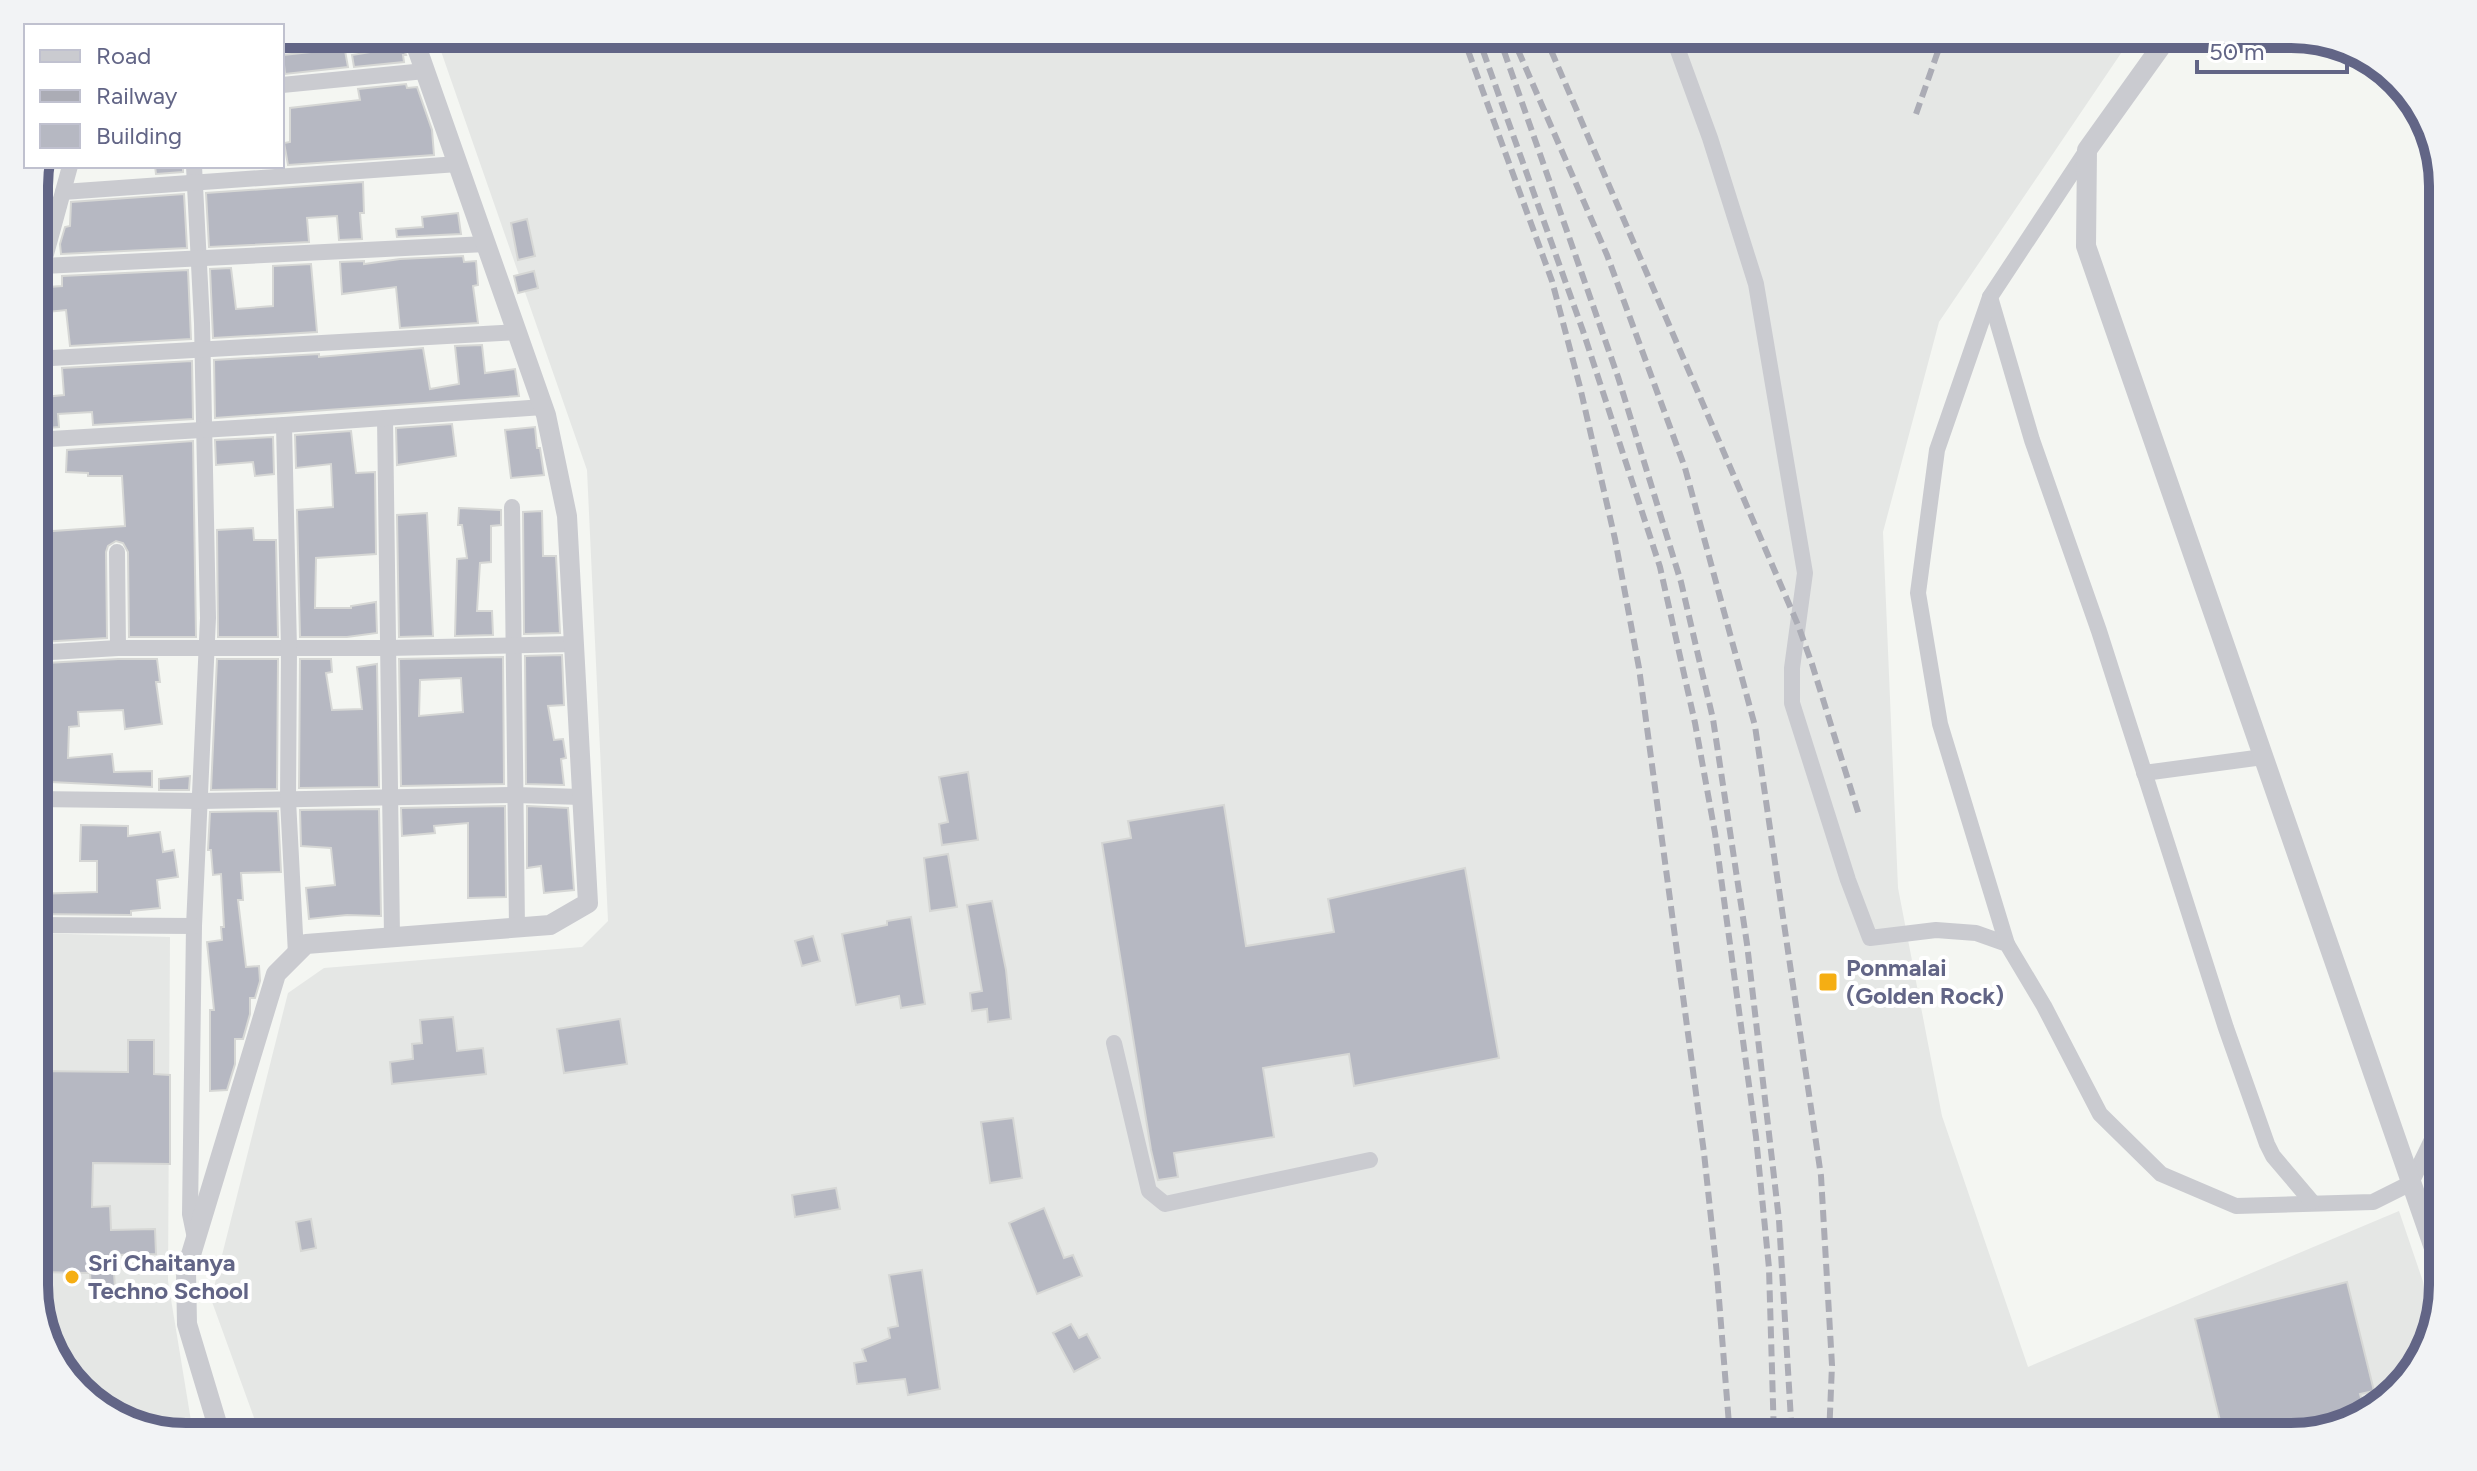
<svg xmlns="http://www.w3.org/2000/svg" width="2477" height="1471" font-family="Figtree,sans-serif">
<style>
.built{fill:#e5e7e5}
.building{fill:#b6b8c2;stroke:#d6d7d5;stroke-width:2;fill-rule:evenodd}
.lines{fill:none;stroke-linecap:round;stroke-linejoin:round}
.minor{stroke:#cacbd0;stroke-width:16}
.tertiary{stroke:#cacbd0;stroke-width:20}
.rail{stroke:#abacb5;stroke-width:6;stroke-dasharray:12 6;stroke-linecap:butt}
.poi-dot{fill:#f5ae13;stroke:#fff;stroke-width:3}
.labels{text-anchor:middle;stroke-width:8;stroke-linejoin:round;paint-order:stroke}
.poi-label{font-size:24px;font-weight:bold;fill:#626586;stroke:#fff;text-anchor:start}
.rim{fill:none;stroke:#626586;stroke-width:10}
</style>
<rect width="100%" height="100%" fill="#f4f6f2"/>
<g class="built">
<path d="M435 34H2134L1939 322 1883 532 1898 888 1942 1116 2028 1367 2399 1211 2435 1317 2422 1362 2368 1416 2292 1437H261L211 1299 288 993 324 968 582 947 608 921 587 470Z"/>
<path d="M34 933 170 937 168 1281 193 1433 109 1416 55 1362 34 1295Z"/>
</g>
<g class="building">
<path d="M307 34H342L348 67 285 74 283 55 310 52Z"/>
<path d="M381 34H399L406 55H403L404 62 354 67 352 55 377 51 376 42H382Z"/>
<path d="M406 84 407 88 417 87 432 130 434 155 288 165 284 143 290 142V108L360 100 358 89Z"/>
<path d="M155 166H183V172L156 174Z"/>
<path d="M363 182 364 213H360L362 239 339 240 337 216 307 218 309 242 209 247 206 193Z"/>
<path d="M184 194 187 248 61 254 60 244 65 227 70 226 71 202Z"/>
<path d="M458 213 461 234 397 237 396 229 423 227 422 217Z"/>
<path d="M527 219 535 256 518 260 511 223Z"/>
<path d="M463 256 464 262 476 261 478 285 473 286 478 323 400 328 396 287 342 294 340 262 364 261V264L400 259Z"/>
<path d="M311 264 317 332 213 338 210 269 231 268 236 309 273 306V266Z"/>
<path d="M188 270 191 339 70 346 66 310 48 312V287L62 286V276Z"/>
<path d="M534 271 538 288 518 293 514 276Z"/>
<path d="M482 345 485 373 515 369 519 396 215 418 214 360 319 354V357L423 348 430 389 459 384 455 346Z"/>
<path d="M192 361 193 419 93 425 92 412 58 414 59 427 35 429 34 398 64 395 62 368Z"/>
<path d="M452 424 456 456 397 465 396 428Z"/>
<path d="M535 427 537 448H540L544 475 511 478 505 430Z"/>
<path d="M351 431 356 473 375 472 376 554 316 558 315 608H351V606L376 602 377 633 347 637H300L297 510 333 507 331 464 296 468 295 435Z"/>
<path d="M273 437 274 474 255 476 253 462 216 465 215 440Z"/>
<path d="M193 441 196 637H129L128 552 123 543 116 541 108 546 106 552 107 638 41 642 42 618H34V543L39 544V532L125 526 122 476H88V473L66 472 67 450Z"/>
<path d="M459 508 501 510V525L491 526V562L480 563 477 611H492L493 635 455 636 457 559 467 558 462 525H458Z"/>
<path d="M542 511 543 556H556L560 633 524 634 523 512Z"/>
<path d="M427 513 433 636 399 637 397 515Z"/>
<path d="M253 528 254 540H276L278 637H218L217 530Z"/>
<path d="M562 655 564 705 548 706 554 740 563 739 566 758 561 759 564 785 526 784 525 656Z"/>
<path d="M503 657 504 784 401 786 399 659ZM461 678 463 712 419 716 420 680Z"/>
<path d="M118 659H157L160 682H156L162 724 125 729 123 710 78 712 79 726 69 727 68 758 112 754 114 772 152 771V787L51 782 46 663Z"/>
<path d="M217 659H278L277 789 211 790Z"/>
<path d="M300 659H331L332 672 326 673 332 710 362 709 357 667 377 664 379 787 299 788Z"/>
<path d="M968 772 978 840 942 845 939 824 948 822 939 777Z"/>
<path d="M190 776 189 790H159V779Z"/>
<path d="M1224 805 1246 946 1334 932 1328 899 1465 868 1499 1058 1354 1086 1349 1054 1263 1068 1274 1137 1174 1153 1178 1177 1158 1180 1151 1150 1102 843 1131 838 1128 821Z"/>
<path d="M505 806 506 897 468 898V823L434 826 435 833 402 836 401 808Z"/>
<path d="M527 806 568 808 574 890 544 893 541 866 527 868Z"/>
<path d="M379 809 381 916 347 915 309 919 306 888 335 885 331 848 301 846 300 810Z"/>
<path d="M278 811 281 872 241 873 243 900H238L246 967 259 966 260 981 255 998H250V1014L243 1039H235V1064L227 1090 210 1091V1010H214L207 942 222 940 221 927H224L221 874 213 875 211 850H208L210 812Z"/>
<path d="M81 825 128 826V836L160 832 163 852 174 850 178 877 157 880 160 908 131 911V915L34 914V894L97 892V861H80Z"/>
<path d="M948 854 957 907 930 911 924 858Z"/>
<path d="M992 901 1006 970 1011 1019 988 1022 987 1009 972 1011 970 993 982 991 967 905Z"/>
<path d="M911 917 925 1004 901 1008 899 996 856 1005 842 934 887 925V921Z"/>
<path d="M813 936 820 961 802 966 795 941Z"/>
<path d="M453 1017 457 1051 483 1048 486 1074 392 1084 390 1062 413 1059 412 1044 422 1043 420 1020Z"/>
<path d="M620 1019 627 1064 564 1073 557 1029Z"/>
<path d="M128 1040H154V1074L170 1075V1164L93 1163 92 1207 110 1206 111 1230 155 1229 156 1254 113 1255 115 1289 91 1290 90 1273 34 1272V1071L128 1072Z"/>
<path d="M1013 1118 1022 1178 990 1183 981 1122Z"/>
<path d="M836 1188 840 1209 795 1217 792 1195Z"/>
<path d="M1044 1208 1064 1258 1073 1255 1082 1276 1037 1294 1009 1223Z"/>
<path d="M311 1219 316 1248 301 1251 296 1222Z"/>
<path d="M922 1270 940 1389 908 1395 905 1379 857 1384 854 1363 866 1361 862 1349 890 1338 888 1328 898 1326 889 1275Z"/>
<path d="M2347 1282 2374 1391 2360 1394 2366 1416 2279 1437H2224L2195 1319Z"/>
<path d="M1071 1324 1079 1338 1087 1334 1100 1358 1074 1372 1053 1333Z"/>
<path d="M203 1421 206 1437H186L158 1430V1426Z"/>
</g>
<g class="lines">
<g class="minor">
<path d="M1672 34 1710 138 1756 284 1805 573 1792 668V703L1848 880 1870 938 1936 930 1976 933 2007 944 2044 1006 2100 1114 2161 1174 2236 1206 2373 1202 2411 1183 2443 1117"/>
<path d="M282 85 425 71"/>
<path d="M194 166 202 323 208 618 194 926 190 1214 195 1238"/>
<path d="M63 192 458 164"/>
<path d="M34 204 59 205"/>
<path d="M43 266 486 244"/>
<path d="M1990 297 2032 440 2099 631 2226 1028 2267 1144 2273 1156 2312 1202"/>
<path d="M34 298 70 166"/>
<path d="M34 359 517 332"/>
<path d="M385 418 392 937"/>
<path d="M34 440 284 425"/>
<path d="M512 507 517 928"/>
<path d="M117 552 118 648"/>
<path d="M34 653 118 648H388L574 644"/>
<path d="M35 653 41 799"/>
<path d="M2144 773 2263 757"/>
<path d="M34 799 200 801 515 795 582 797"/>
<path d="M34 925 194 926"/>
<path d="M2007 944 1940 724 1918 593 1937 450 1990 297 2087 150"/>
<path d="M296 954 288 800 289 649 284 425 543 407"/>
<path d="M1114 1043 1149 1191 1165 1204 1370 1160"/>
</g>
<g class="tertiary">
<path d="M2170 34 2087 150 2086 246 2443 1274"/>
<path d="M221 1437 187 1324 186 1271 276 974 306 944 550 925 588 903 567 516 546 415 412 34"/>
</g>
<g class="rail">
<path d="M1462 34 1552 281 1580 387 1615 539 1639 668 1704 1153 1717 1274 1730 1437"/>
<path d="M1477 34 1583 331 1660 567 1695 723 1715 833 1756 1137 1769 1268 1774 1437"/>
<path d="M1498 34 1618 377 1681 582 1713 719 1747 944 1779 1220 1792 1437"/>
<path d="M1511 34 1607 255 1685 468 1755 726 1821 1176 1832 1365 1829 1437"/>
<path d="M1544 34 1798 625 1812 664 1859 815"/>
<path d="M1916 114 1944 34"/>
</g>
</g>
<g class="poi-dot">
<rect x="1818" y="972" width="20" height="20" rx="4"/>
<circle cx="72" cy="1277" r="8"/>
</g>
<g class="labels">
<g class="poi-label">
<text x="1846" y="976">Ponmalai<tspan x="1846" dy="28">(Golden Rock)</tspan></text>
<text x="88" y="1271">Sri Chaitanya<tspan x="88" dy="28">Techno School</tspan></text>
</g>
</g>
<path d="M0 0H2477V1471H0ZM186 48H2291A138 138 0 0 1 2429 186V1285A138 138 0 0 1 2291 1423H186A138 138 0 0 1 48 1285V186A138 138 0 0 1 186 48Z" fill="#f2f3f5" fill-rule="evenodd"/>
<path class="rim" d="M186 48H2291A138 138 0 0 1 2429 186V1285A138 138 0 0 1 2291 1423H186A138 138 0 0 1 48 1285V186A138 138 0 0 1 186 48Z"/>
<rect x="24" y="24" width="260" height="144" fill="#ffffff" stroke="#c0c1cf" stroke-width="2"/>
<rect x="40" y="50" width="40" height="12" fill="#cacbd0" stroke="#c0c1cf" stroke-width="2"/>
<text x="96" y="64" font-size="24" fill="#626586">Road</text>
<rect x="40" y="90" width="40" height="12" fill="#abacb5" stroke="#c0c1cf" stroke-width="2"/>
<text x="96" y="104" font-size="24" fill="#626586">Railway</text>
<rect x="40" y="124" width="40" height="24" fill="#b6b8c2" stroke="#c0c1cf" stroke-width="2"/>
<text x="96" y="144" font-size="24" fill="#626586">Building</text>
<path d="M2197 60v12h150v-12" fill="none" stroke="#626586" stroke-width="4"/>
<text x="2209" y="60" font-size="24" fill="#626586" stroke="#ffffff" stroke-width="6" paint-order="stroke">50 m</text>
</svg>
